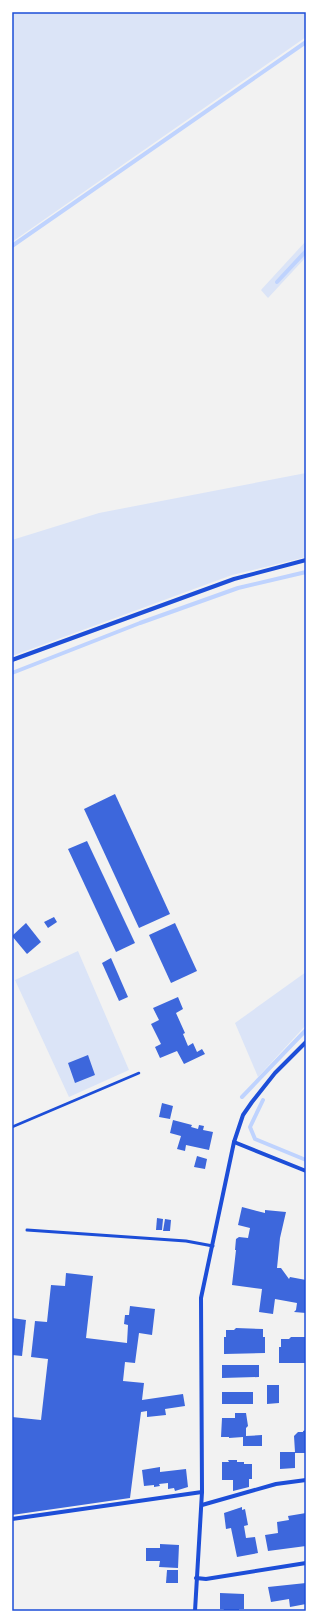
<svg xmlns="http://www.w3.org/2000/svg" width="318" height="1623" font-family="Commissioner,sans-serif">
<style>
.green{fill:#dbe4f7}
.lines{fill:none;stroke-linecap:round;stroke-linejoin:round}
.stream{stroke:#bfd3fe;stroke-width:4}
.building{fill:#3d67dc}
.path{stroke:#1d4ed8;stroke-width:2.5}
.service{stroke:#1d4ed8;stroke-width:3}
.minor{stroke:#1d4ed8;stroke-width:4}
.neatline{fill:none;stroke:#1d4ed8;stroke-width:1.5}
</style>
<rect width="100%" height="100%" fill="#f2f2f2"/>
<g class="green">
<path d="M12 12H306V37L12 242Z"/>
<path d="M306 241V257L268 298 261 290Z"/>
<path d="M306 473V557L232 575 12 656V540L99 513Z"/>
<path d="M78 951 129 1070 69 1097 15 980Z"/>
<path d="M306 972V1025L258 1077 235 1023Z"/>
</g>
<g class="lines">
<g class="stream">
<path d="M12 246 306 42"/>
<path d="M277 282 306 251"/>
<path d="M12 673 140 623 238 588 306 572"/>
<path d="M242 1097 306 1030"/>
<path d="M263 1100 250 1127 255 1139 306 1160"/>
</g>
</g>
<g class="building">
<path d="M115 794 170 914 139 928 84 809Z"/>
<path d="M87 841 135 943 116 952 68 849Z"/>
<path d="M54 917 57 922 48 928 44 922Z"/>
<path d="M26 923 41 942 27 954 12 936Z"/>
<path d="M175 923 197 971 171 983 149 935Z"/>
<path d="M111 958 128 997 119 1001 102 963Z"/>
<path d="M178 997 183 1009 176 1013 185 1033 183 1034 188 1046 193 1043 197 1052 202 1049 205 1054 184 1064 177 1051 160 1058 155 1047 161 1044 151 1024 159 1020 153 1008Z"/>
<path d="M88 1055 95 1075 75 1083 68 1063Z"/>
<path d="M162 1103 173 1106 170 1119 159 1117Z"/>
<path d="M173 1120 192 1125 191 1127 198 1129 199 1125 204 1126 203 1130 213 1132 209 1150 186 1145 185 1151 177 1149 181 1136 170 1133Z"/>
<path d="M197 1156 207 1159 205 1169 194 1167Z"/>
<path d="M242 1207 265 1213V1210L286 1212 280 1238 277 1268H281L289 1279 290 1277 306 1280V1313L294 1312 296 1310 297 1303 275 1299 273 1314 259 1312 262 1289 232 1285 236 1250H235L236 1239 239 1237 248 1238 250 1228 238 1225Z"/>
<path d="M157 1218 163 1219 162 1230H156Z"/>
<path d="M165 1219 171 1220 170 1231H163Z"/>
<path d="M66 1273 93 1276 86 1338 127 1343 128 1325 124 1324 125 1315H129L130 1306 155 1309 152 1335 139 1333 135 1363 125 1362 123 1381 144 1383 142 1400 183 1394 185 1406 165 1409 166 1415 147 1417V1411L141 1412 130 1498 12 1515V1417L41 1420 48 1359 31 1357 35 1321 47 1322 51 1285 65 1286Z"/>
<path d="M12 1318 26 1320 22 1356 12 1355Z"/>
<path d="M236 1328 263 1329V1337H265V1353L224 1354V1337H226V1330H234Z"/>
<path d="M291 1337H306V1363H279V1347H281V1339H289Z"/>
<path d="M222 1365H259V1377L222 1378Z"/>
<path d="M267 1385H279V1403L267 1404Z"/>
<rect x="222" y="1392" width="31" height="12"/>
<path d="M235 1413H246L248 1426 246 1428V1436L262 1435V1446H243V1437L229 1438V1437H221L222 1418H235Z"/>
<path d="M306 1430V1453H295V1468L280 1469V1452H295L294 1436 298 1432H303V1431Z"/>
<path d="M228 1460H237V1462H244V1464H252V1479H249V1487L233 1491V1480H222V1462H229Z"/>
<path d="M160 1467V1472L186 1469 188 1487 175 1491 174 1488 168 1489V1483L159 1484 160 1486 154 1487V1485L144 1486 142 1470Z"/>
<path d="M242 1507V1510L245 1509 248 1525 244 1526 246 1538 255 1537 258 1553 237 1557 231 1528 226 1529 224 1513Z"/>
<path d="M306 1513V1546L268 1551 265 1535 278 1533 277 1522 289 1520 288 1516Z"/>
<path d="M160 1544 179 1545 178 1568 159 1567 160 1561H146V1548H160Z"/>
<path d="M167 1570H178V1583H166Z"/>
<path d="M306 1583V1604L290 1607 289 1599 271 1602 268 1587Z"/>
<path d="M220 1593 244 1594V1609H239V1611H223L224 1609H220Z"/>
</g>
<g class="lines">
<path class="path" d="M12 1127 139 1073"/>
<path class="service" d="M27 1230 186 1241 213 1246"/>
<g class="minor">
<path d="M12 660 234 579 306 560"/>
<path d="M234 1142 306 1171"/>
<path d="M202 1505 276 1484 306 1480"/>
<path d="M12 1519 202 1492"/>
<path d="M196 1578 206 1579 306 1563"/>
<path d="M195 1611 202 1492 201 1298 234 1142 243 1115 252 1102 275 1073 306 1042"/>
</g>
</g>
<rect width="318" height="1623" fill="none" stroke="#ffffff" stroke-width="26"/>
<rect x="13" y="13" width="292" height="1597" class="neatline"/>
</svg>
